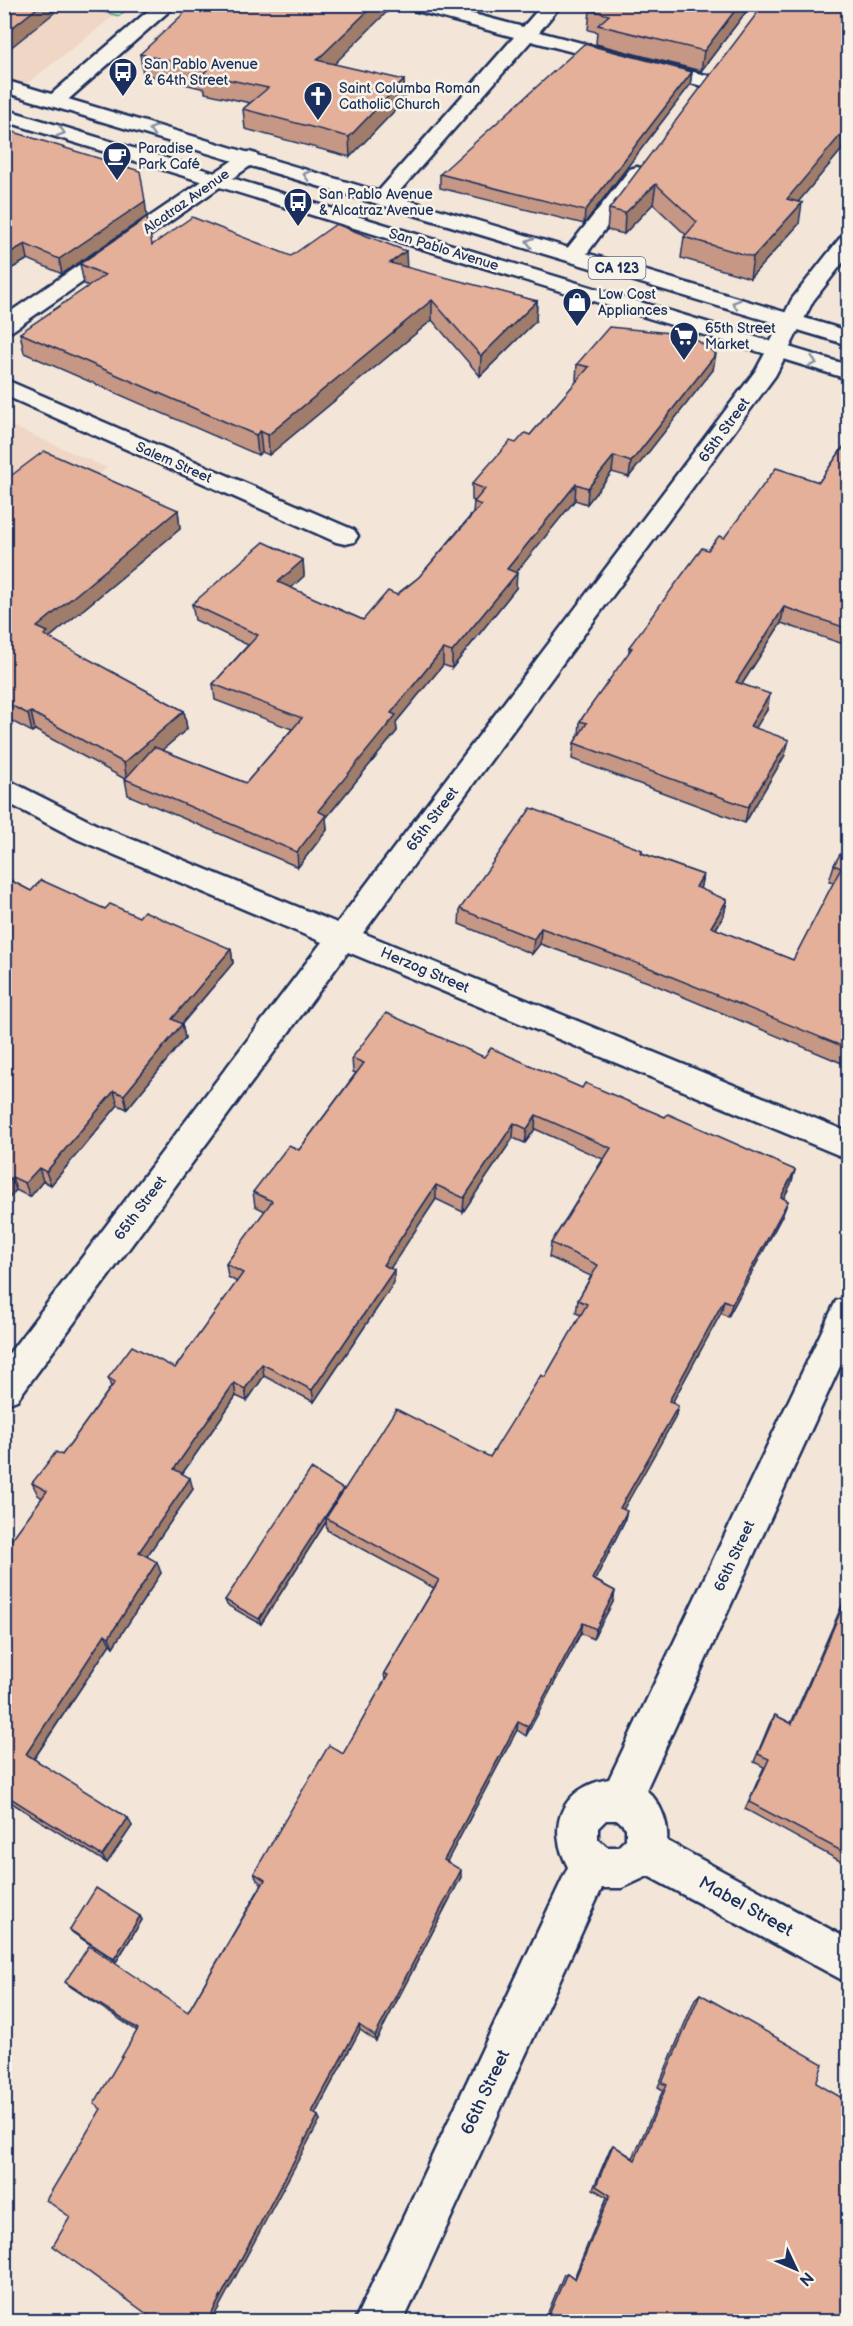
<svg xmlns="http://www.w3.org/2000/svg" width="853" height="2326" font-family="'Balsamiq Sans',sans-serif">
<style>
.built{fill:#efd6c5}
.green{fill:#adf0ba;stroke:#64908c;stroke-width:1.5}
.lines{fill:none;stroke-linecap:round;stroke-linejoin:round}
.street-casing{stroke:#1b2f5e;stroke-width:5}
.secondary-casing{stroke:#1b2f5e;stroke-width:5}
.primary-casing{stroke:#1b2f5e;stroke-width:5}
.street{fill:#f7f3e8;fill-rule:evenodd}
.secondary{fill:#f7f3e8;fill-rule:evenodd}
.primary{fill:#f7f3e8;fill-rule:evenodd}
.wall{fill:#c59784;stroke:#1b2f5e;stroke-width:1.5}
.shaded-wall{fill:#a07b6b;stroke:#1b2f5e;stroke-width:1.5}
.building{fill:#e5b099;stroke:#1b2f5e;stroke-width:1.5}
.oneway{stroke:#8991a3}
.labels{text-anchor:middle;stroke-width:5;stroke-linejoin:round;paint-order:stroke}
.far-poi-label{font-size:14px;fill:#1b2f5e;stroke:#f7f3e8;text-anchor:start}
.far-street-label{font-size:14px;fill:#1b2f5e;stroke:#f7f3e8}
.shield{fill:#f7f3e8;stroke:#5d6a87;stroke-width:1.5}
.shield-label{font-size:14px;font-weight:bold;fill:#1b2f5e}
.street-label{font-size:15px;fill:#1b2f5e;stroke:#f7f3e8}
.near-street-label{font-size:18px;fill:#1b2f5e;stroke:#f7f3e8}
</style>
<rect width="100%" height="100%" fill="#f3e6d8"/>
<filter id="ink" filterUnits="userSpaceOnUse"><feTurbulence type="fractalNoise" baseFrequency=".0167" numOctaves="2"/><feDisplacementMap in="SourceGraphic" scale="12" xChannelSelector="R" yChannelSelector="G"/><feConvolveMatrix kernelMatrix="1 2 1 2 8 2 1 2 1" color-interpolation-filters="sRGB"/></filter>
<g filter="url(#ink)">
<g class="built">
<path d="M5 5H76L115 15 5 101Z"/>
<path d="M5 423 107 468 5 548Z"/>
</g>
<path class="green" d="M76 5H132L119 16Z"/>
<g class="lines">
<g class="street-casing">
<g id="street">
<path d="M156 4H177L62 105H48L45 101 48 97Z"/>
<path d="M403 4H435L523 27 543 4H562L539 32 713 77 716 81 706 87 531 41 390 202H376L373 198 376 194 514 37 406 8Z"/>
<path d="M637 167 644 169 647 173 644 177 582 260H566L563 255 566 250 630 169Z"/>
<path d="M777 344 785 346 788 351 775 376 363 933 848 1132V1159L348 952 17 1400 4 1405V1360L322 942 77 839 4 801V778L97 825 337 923 756 370 769 346Z"/>
<path d="M4 379 354 530 358 536 354 542 345 544 336 542 4 395Z"/>
<path d="M848 1297V1349L646 1790C660 1801 669 1823 667 1841L848 1939V1983L648 1876 622 1888H602L403 2322H354L568 1867C546 1827 561 1787 609 1779L836 1301ZM606 1820H618L626 1828V1839L618 1847H607L598 1839V1828Z"/>
</g>
</g>
<g class="secondary-casing">
<g id="secondary">
<path d="M249 152 256 154 259 158 256 162 12 331 4 333V316L242 154Z"/>
<path d="M848 237V256L813 301 788 351 785 356H769L766 351 792 299 840 238Z"/>
</g>
</g>
<g class="primary-casing">
<g id="primary">
<path d="M4 80 848 331V345L4 92Z"/>
<path d="M4 109 848 365V379L4 121Z"/>
</g>
</g>
<use href="#street" class="street"/>
<use href="#secondary" class="secondary"/>
<use href="#primary" class="primary"/>
</g>
<g class="wall">
<path d="M752 4 701 71 596 44 597 32 588 30 590 10Z"/>
<path d="M849 4V141L798 202 799 224 750 278 681 258 684 237 686 235 653 204 624 234 607 230 609 209Z"/>
<path d="M140 54 335 64 405 100 350 157 245 129 243 109 250 103 205 93V89L143 74Z"/>
<path d="M692 72 690 85 584 224 440 188V174Z"/>
<path d="M4 129 147 216 62 274 28 259 4 273Z"/>
<path d="M152 245 291 256 407 268 537 301 536 321 480 376 432 320 269 455 262 452 258 455 24 353 20 333 89 286 84 284 80 264Z"/>
<path d="M577 364 713 370 629 477 612 472 587 504 575 500 516 572V588L452 668 443 665 396 722 397 731 326 818 327 830 298 867 128 795 125 779 35 730 32 732 4 717V481L178 510 180 529 49 638 184 711 187 729 162 750 246 783 292 729 215 700 213 684 248 645 195 620 192 604 303 560 304 576 291 588 363 620 419 577 473 513 474 501 472 500V484L516 443 530 435 578 380H576Z"/>
<path d="M849 439V646L781 623 742 684 767 710 755 728 785 755 745 823 572 759 574 743 579 735 580 721 629 653V647L708 550 724 538 819 482Z"/>
<path d="M849 839V1066L648 982 540 944 532 954 459 924 460 909 642 850V853L703 875 700 889 727 900 724 915 716 929 793 960 834 882 829 881 834 865Z"/>
<path d="M4 877 31 891 139 917 231 949 233 963 182 1024 185 1038 127 1109 118 1105 51 1185 43 1181 30 1197 16 1190 4 1204Z"/>
<path d="M484 1057 582 1088 665 1117 795 1170 791 1184 783 1199 788 1201 783 1214 728 1317 721 1313 672 1403 678 1406 675 1418 623 1509 624 1522 595 1580 615 1591 613 1602 593 1639 581 1633 526 1736 517 1730 447 1861 461 1877 376 2041 360 2030 315 2114 318 2116 320 2120 70 2217 101 2109 137 2031 71 1987 65 1982 188 2012 262 1884 257 1880 254 1873 343 1754 385 1680 384 1673 434 1588 327 1530 326 1522 261 1624 227 1605 225 1600 343 1489V1492L490 1457 545 1377 581 1315 576 1313 578 1300 591 1276 549 1257 551 1243 603 1159 535 1129 525 1143 513 1138 463 1212 436 1199 390 1268 394 1283 314 1402 264 1376 247 1401 236 1396 182 1474 193 1489 147 1556 161 1573 113 1647 110 1644 34 1759 132 1826 107 1863 4 1798V1550L42 1498 38 1495 32 1483 62 1455 111 1387 108 1378 175 1368 237 1282 228 1277 226 1264 265 1211 255 1206 253 1192 299 1150 356 1073 353 1072 352 1058Z"/>
<path d="M849 1589V1866L745 1809 764 1767 754 1762 770 1723 775 1715 791 1723Z"/>
<path d="M140 1916 142 1920 116 1962 73 1933 70 1930Z"/>
<path d="M700 1994 816 2083 849 2322H544L564 2274 567 2273 574 2278 607 2197 593 2189 610 2149 613 2145 633 2158 663 2090 658 2087 695 1999Z"/>
</g>
<g class="shaded-wall">
<path d="M42 4H53L54 13 4 53V34Z"/>
<path d="M375 4H395L318 80 317 60Z"/>
<path d="M740 4H752L701 71 704 51Z"/>
<path d="M692 72 690 85 584 224 585 211Z"/>
<path d="M404 80 405 100 350 157 349 137Z"/>
<path d="M849 117V141L784 219 787 199Z"/>
<path d="M656 184 653 204 624 234 625 213Z"/>
<path d="M145 201 147 216 62 274 59 259Z"/>
<path d="M802 203 799 224 750 278 753 257Z"/>
<path d="M25 244 28 259 4 273V256Z"/>
<path d="M406 251 407 271 390 263Z"/>
<path d="M432 300V320L269 455 268 435Z"/>
<path d="M537 301 536 321 480 376 481 356Z"/>
<path d="M716 354 713 370 629 477 631 462Z"/>
<path d="M260 431 262 452 258 455 256 435Z"/>
<path d="M614 456 612 472 587 504 588 488Z"/>
<path d="M576 484 575 500 506 585 507 569Z"/>
<path d="M178 510 180 529 49 638 52 650 37 627Z"/>
<path d="M303 560 304 576 280 598 278 582Z"/>
<path d="M517 573 516 588 452 668V652Z"/>
<path d="M784 607 781 623 733 698 736 682Z"/>
<path d="M443 649V665L396 722 397 731 326 818 327 830 298 867 297 852 318 811 391 713Z"/>
<path d="M770 694 767 710 747 742 750 726Z"/>
<path d="M184 711 187 729 127 780 124 763Z"/>
<path d="M31 712 35 730 32 732 28 714Z"/>
<path d="M789 740 785 755 745 823 748 807Z"/>
<path d="M703 875 700 890 696 887Z"/>
<path d="M727 900 724 915 708 942 711 927Z"/>
<path d="M541 928 540 944 532 954 534 939Z"/>
<path d="M231 949 233 963 174 1033 172 1019Z"/>
<path d="M182 1024 185 1038 127 1109 124 1095Z"/>
<path d="M114 1091 118 1105 51 1185 46 1172Z"/>
<path d="M536 1115 535 1129 525 1143 527 1129Z"/>
<path d="M514 1123 513 1138 463 1212 464 1198Z"/>
<path d="M39 1168 43 1181 30 1197 25 1183Z"/>
<path d="M795 1170 791 1184 777 1211 781 1197Z"/>
<path d="M12 1177 16 1190 4 1204V1185Z"/>
<path d="M436 1185V1199L384 1278 383 1265Z"/>
<path d="M788 1201 783 1214 728 1317 732 1304Z"/>
<path d="M394 1270V1283L314 1402 312 1390Z"/>
<path d="M724 1300 721 1313 666 1414 669 1401Z"/>
<path d="M262 1364 264 1376 247 1401 245 1389Z"/>
<path d="M234 1383 236 1396 177 1481 174 1469Z"/>
<path d="M678 1406 675 1418 618 1519 620 1508Z"/>
<path d="M190 1478 193 1489 143 1562 139 1552Z"/>
<path d="M343 1489V1495L326 1518V1522L261 1624 259 1619Z"/>
<path d="M627 1511 624 1522 590 1590 592 1579Z"/>
<path d="M157 1562 161 1573 113 1647 109 1637Z"/>
<path d="M615 1591 613 1602 593 1639 596 1629Z"/>
<path d="M583 1623 581 1633 526 1736 528 1727Z"/>
<path d="M105 1634 110 1644 31 1763 26 1754Z"/>
<path d="M518 1722 517 1730 444 1867V1860Z"/>
<path d="M128 1818 132 1826 107 1863 102 1856Z"/>
<path d="M461 1870V1877L376 2041 375 2036Z"/>
<path d="M140 1916 142 1920 116 1962 114 1959Z"/>
<path d="M359 2025 360 2030 314 2116 312 2112Z"/>
<path d="M318 2116 320 2120 211 2322H207Z"/>
</g>
<g class="building">
<path d="M4 4H42L4 34Z"/>
<path d="M194 4H375L317 60 404 80 349 137 243 109 268 88 203 74 207 70 140 54Z"/>
<path d="M594 4H740L704 51 598 25 609 15 590 10Z"/>
<path d="M764 4H849V125L787 199 802 203 753 257 684 237 697 222 656 184 625 213 609 209Z"/>
<path d="M584 44 692 72 585 211 440 174Z"/>
<path d="M4 129 140 171 145 201 59 259 25 244 4 256Z"/>
<path d="M192 217 291 256 336 224 406 251 390 263 537 301 481 356 432 300 268 435 260 431 256 435 20 333 105 275 80 264 147 218 152 245Z"/>
<path d="M609 327 681 334 691 336 716 354 631 462 614 456 588 488 576 484 507 569 517 573 452 652 443 649 391 713 396 715 318 811 326 815 297 852 125 779 154 747 246 783 302 718 213 684 258 635 192 604 264 542 303 560 278 582 363 620 388 591 397 595 419 577 481 505 474 502 485 489 472 484 510 441 516 443 525 433 530 435 589 367 577 364Z"/>
<path d="M849 439V629L784 607 736 682 770 694 750 726 789 740 748 807 574 743 587 723 580 721 632 648 629 647 702 548 708 550 719 536 724 538 776 468 819 482Z"/>
<path d="M44 451 178 510 37 627 48 632 44 635 184 711 124 763 31 712 28 714 4 702V481Z"/>
<path d="M531 808 642 850 641 853 703 875 696 887 727 900 711 927 793 960 841 868 834 865 849 839V1049L650 968 541 928 534 939 460 909Z"/>
<path d="M4 877 31 891 41 880 105 909 110 904 139 917 144 911 231 949 172 1019 182 1024 124 1095 114 1091 46 1172 39 1168 25 1183 12 1177 4 1185Z"/>
<path d="M386 1013 484 1057 491 1048 582 1088 585 1083 665 1117 668 1114 795 1170 781 1197 788 1201 732 1304 724 1300 669 1401 678 1406 620 1508 627 1511 592 1579 615 1591 596 1629 583 1623 528 1727 518 1722 444 1860 461 1870 375 2036 359 2025 312 2112 318 2116 207 2322H158L53 2246 70 2217 46 2200 101 2109 94 2104 138 2029 65 1982 89 1946 188 2012 265 1880 254 1873 329 1745 343 1754 388 1675 384 1673 439 1580 326 1518 396 1409 490 1457 541 1375 545 1377 587 1304 578 1300 598 1265 551 1243 611 1148 536 1115 527 1129 514 1123 464 1198 436 1185 383 1265 394 1270 312 1390 262 1364 245 1389 234 1383 174 1469 190 1478 139 1552 157 1562 109 1637 105 1634 26 1754 128 1818 102 1856 4 1794V1550L47 1491 32 1483 56 1452 62 1455 115 1382 108 1378 132 1346 175 1368 243 1273 226 1264 272 1201 253 1192 289 1145 299 1150 364 1063 352 1058Z"/>
<path d="M311 1469 343 1489 259 1619 225 1600Z"/>
<path d="M849 1592V1855L749 1802 769 1759 758 1754 775 1715 792 1724Z"/>
<path d="M96 1888 140 1916 114 1959 70 1930Z"/>
<path d="M700 1994 823 2064 816 2083 849 2102V2322H546L567 2273 575 2279 610 2195 596 2186 613 2145 635 2160 667 2085 662 2083Z"/>
</g>
<defs><path id="oneway-chevron" d="M-2-3.5L2.5 0L-2 3.5" fill="none" stroke-width="1.6" stroke-linecap="round" stroke-linejoin="round" transform="scale(1.5)"/></defs>
<g class="oneway">
<use href="#oneway-chevron" transform="translate(153 130) rotate(-164)"/>
<use href="#oneway-chevron" transform="translate(61 132) rotate(17)"/>
<use href="#oneway-chevron" transform="translate(307 175) rotate(-163)"/>
<use href="#oneway-chevron" transform="translate(530 242) rotate(-164)"/>
<use href="#oneway-chevron" transform="translate(736 304) rotate(-163)"/>
<use href="#oneway-chevron" transform="translate(813 362) rotate(17)"/>
</g>
</g>
<defs>
<g id="bus-pin" transform="scale(1.5)"><path d="M0 17L-7.5 6A9.5 9.5 0 1 1 7.5 6Z" fill="#1b2f5e" stroke="#f7f3e8"/><path d="M-5-6H5V4H4V6H2V4H-2V6H-4V4H-5ZM-3.5-4V0h7V-4ZM-3.5 1.2v1.5H-2V1.2ZM2 1.2v1.5H3.5V1.2Z" fill="#fff"/></g>
<g id="church-pin" transform="scale(1.5)"><path d="M0 17L-7.5 6A9.5 9.5 0 1 1 7.5 6Z" fill="#1b2f5e" stroke="#f7f3e8"/><path d="M-1.2-6h2.4v3.5h3.3v2.4h-3.3V6h-2.4V-.1h-3.3v-2.4h3.3Z" fill="#fff"/></g>
<g id="cafe-pin" transform="scale(1.5)"><path d="M0 17L-7.5 6A9.5 9.5 0 1 1 7.5 6Z" fill="#1b2f5e" stroke="#f7f3e8"/><path d="M-5.5-4.5H6V0H3Q3 3.5 0 3.5H-2.5Q-5.5 3.5-5.5 0ZM3-3.2v2h1.7v-2ZM-6 4.5H4V6H-6Z" fill="#fff"/></g>
<g id="shop-pin" transform="scale(1.5)"><path d="M0 17L-7.5 6A9.5 9.5 0 1 1 7.5 6Z" fill="#1b2f5e" stroke="#f7f3e8"/><path d="M-5-2.5h2.3a2.7 3.5 0 0 1 5.4 0H5L5.5 6h-11ZM-1.5-2.5h3a1.5 2.3 0 0 0-3 0Z" fill="#fff"/></g>
<g id="supermarket-pin" transform="scale(1.5)"><path d="M0 17L-7.5 6A9.5 9.5 0 1 1 7.5 6Z" fill="#1b2f5e" stroke="#f7f3e8"/><path d="M-6-5.5h2.5l.6 2H6L4.5 2H-2.5L-4.4-4H-6ZM-1.5 3.2a1.3 1.3 0 1 0 .1 0ZM3 3.2a1.3 1.3 0 1 0 .1 0Z" fill="#fff"/></g>
</defs>
<g fill-rule="evenodd">
<use href="#bus-pin" x="123" y="72"/>
<use href="#church-pin" x="318" y="96"/>
<use href="#cafe-pin" x="117" y="156"/>
<use href="#bus-pin" x="298" y="202"/>
<use href="#shop-pin" x="577" y="302"/>
<use href="#supermarket-pin" x="684" y="336"/>
</g>
<g class="labels">
<g class="far-poi-label">
<text x="144" y="69">San Pablo Avenue<tspan x="144" dy="16">&amp; 64th Street</tspan></text>
<text x="339" y="93">Saint Columba Roman<tspan x="339" dy="16">Catholic Church</tspan></text>
<text x="138" y="153">Paradise<tspan x="138" dy="16">Park Café</tspan></text>
<text x="319" y="199">San Pablo Avenue<tspan x="319" dy="16">&amp; Alcatraz Avenue</tspan></text>
<text x="598" y="299">Low Cost<tspan x="598" dy="16">Appliances</tspan></text>
<text x="705" y="333">65th Street<tspan x="705" dy="16">Market</tspan></text>
</g>
<g class="far-street-label">
<text transform="translate(186 201) rotate(-35)" y="5">Alcatraz Avenue</text>
<text transform="translate(444 249) rotate(17)" y="5">San Pablo Avenue</text>
<text transform="translate(174 462) rotate(24)" y="5">Salem Street</text>
</g>
<rect class="shield" x="588.5" y="257" width="57" height="22" rx="4.5"/>
<g class="shield-label">
<text x="617" y="273">CA 123</text>
</g>
<g class="street-label">
<text transform="translate(724 430) rotate(-54)" y="5">65th Street</text>
<text transform="translate(432 819) rotate(-53)" y="5">65th Street</text>
<text transform="translate(425 970) rotate(23)" y="5">Herzog Street</text>
<text transform="translate(140 1208) rotate(-53)" y="5">65th Street</text>
<text transform="translate(734 1556) rotate(-65)" y="5">66th Street</text>
</g>
<g class="near-street-label">
<text transform="translate(746 1906) rotate(29)" y="6">Mabel Street</text>
<text transform="translate(485 2092) rotate(-65)" y="6">66th Street</text>
</g>
</g>
<rect width="853" height="2326" fill="none" stroke="#f7f3e8" stroke-width="24"/>
<rect x="12" y="12" width="829" height="2302" fill="none" stroke="#1b2f5e" stroke-width="2" filter="url(#ink)"/>
<g transform="translate(796 2269) rotate(134)" stroke="#f7f3e8" stroke-width="4.5" paint-order="stroke">
<path d="M0-4.5L10 22L0 15L-10 22Z" fill="#1b2f5e"/>
<text y="-9" font-size="16" font-weight="bold" text-anchor="middle" fill="#1b2f5e">N</text>
</g>
</svg>
